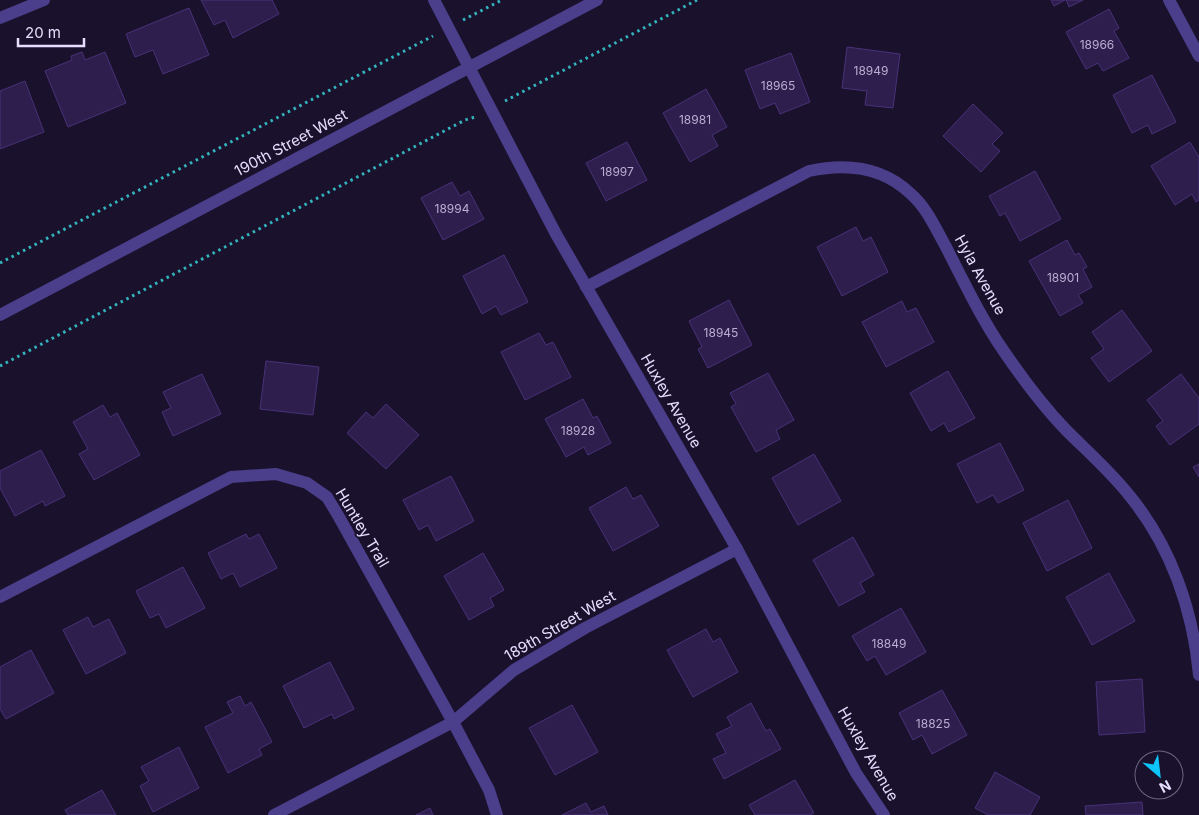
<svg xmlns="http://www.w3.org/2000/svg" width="1199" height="815" font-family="Inter,sans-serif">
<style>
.building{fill:#2e1e4d;stroke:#483179}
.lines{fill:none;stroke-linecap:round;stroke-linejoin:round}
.path{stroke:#33b4bd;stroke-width:3;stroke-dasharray:2.5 4;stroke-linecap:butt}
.minor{stroke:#4b3e8a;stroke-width:12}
.labels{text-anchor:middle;stroke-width:4;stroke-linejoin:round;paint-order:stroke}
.number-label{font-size:12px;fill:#b8aed2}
.street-label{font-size:15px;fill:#e6deff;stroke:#1a122c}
</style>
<rect width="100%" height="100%" fill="#1a122c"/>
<g class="building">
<path d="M201 0H272L279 14 233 38 225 20 214 25Z"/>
<path d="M1051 0H1065L1054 6Z"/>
<path d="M1066 0H1083L1069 7Z"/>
<path d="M189 8 209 55 163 74 153 50 135 57 126 34Z"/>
<path d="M1109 9 1119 28 1114 31 1129 58 1103 71 1098 63 1086 69 1066 32Z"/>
<path d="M847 47 900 54 893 108 865 105 867 91 842 88Z"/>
<path d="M82 52 85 60 105 52 126 103 68 127 45 71 72 60 71 56Z"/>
<path d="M791 53 810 102 780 114 775 103 760 109 745 70Z"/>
<path d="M1152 75 1176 122 1152 134 1148 125 1132 133 1113 95Z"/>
<path d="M25 81 44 132 0 149V91Z"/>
<path d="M706 89 727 127 712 135 718 146 690 162 663 113Z"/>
<path d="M973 104 1003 133 992 144 1000 151 981 172 943 136Z"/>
<path d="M627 142 647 180 606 201 586 163Z"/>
<path d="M1190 142 1199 157V200L1196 202 1192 194 1175 205 1151 166Z"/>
<path d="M1035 171 1061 219 1020 241 1005 213 1000 216 989 196Z"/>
<path d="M452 182 460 196 469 191 484 219 443 240 421 198Z"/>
<path d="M856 227 863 241 871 237 888 272 842 296 817 247Z"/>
<path d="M1067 240 1075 255 1079 253 1087 267 1083 269 1092 287 1078 295 1083 303 1060 316 1029 261Z"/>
<path d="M504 255 528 302 501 315 496 306 482 314 463 276Z"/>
<path d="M729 300 752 345 708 368 698 349 702 347 689 321Z"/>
<path d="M902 301 907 312 916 308 934 342 886 367 862 322Z"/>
<path d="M1122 310 1152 351 1109 382 1091 358 1104 349 1092 332Z"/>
<path d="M539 333 546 345 553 342 571 377 525 400 501 352Z"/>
<path d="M266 361 319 367 313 415 260 409Z"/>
<path d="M948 371 975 418 949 432 944 423 931 431 910 393Z"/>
<path d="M768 373 794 420 776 430 780 439 756 452 731 407 736 404 730 393Z"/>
<path d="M202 374 221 414 173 436 162 412 171 408 163 392Z"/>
<path d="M1181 374 1199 398V424L1170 445 1156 426 1163 421 1147 400Z"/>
<path d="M583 399 593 418 597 416 611 443 588 455 584 447 566 457 545 419Z"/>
<path d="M386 404 419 435 386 469 347 433 366 412 373 418Z"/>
<path d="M103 405 110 417 117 413 140 455 94 480 79 454 88 449 73 422Z"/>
<path d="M1000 443 1024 490 998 503 993 495 977 503 957 464Z"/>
<path d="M41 450 65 496 45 506 43 501 15 516 0 488V471Z"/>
<path d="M814 454 841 501 798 525 772 478Z"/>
<path d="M1199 464V477L1193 467Z"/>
<path d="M451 476 474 521 436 541 428 525 419 530 403 500Z"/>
<path d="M626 487 633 499 641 495 659 526 613 551 589 508Z"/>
<path d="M1068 500 1092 548 1047 571 1023 523Z"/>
<path d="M246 534 249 539 259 534 277 568 240 587 233 573 221 579 208 553Z"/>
<path d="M853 537 874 575 860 583 865 592 839 606 813 560Z"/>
<path d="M483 553 504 590 490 598 494 606 469 620 444 576Z"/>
<path d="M183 567 205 608 166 628 159 614 150 618 136 591Z"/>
<path d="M1109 573 1135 621 1092 645 1066 597Z"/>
<path d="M901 608 926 652 886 675 875 656 867 661 852 636Z"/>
<path d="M88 617 93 627 109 619 126 653 86 674 63 630Z"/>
<path d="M706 629 713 642 720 638 738 672 693 697 667 650Z"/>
<path d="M31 650 54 693 6 719 0 709V667Z"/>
<path d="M330 662 354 709 334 719 332 714 304 728 283 686Z"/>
<path d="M1142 679 1145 732 1099 735 1096 682Z"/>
<path d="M942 690 967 735 932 754 922 735 913 740 899 713Z"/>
<path d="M240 696 245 706 251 702 272 742 259 749 262 755 228 773 205 727 233 713 227 702Z"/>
<path d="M751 703 766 731 770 729 781 749 724 779 713 759 726 753 716 734 732 726 727 717Z"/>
<path d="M572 705 598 752 555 775 529 728Z"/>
<path d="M179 747 199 788 153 812 140 786 149 781 141 767Z"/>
<path d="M995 772 1040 797 1030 815H988L975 808Z"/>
<path d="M795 780 814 813 810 815H755L749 805Z"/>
<path d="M102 790 116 815H68L65 810Z"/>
<path d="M1142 802 1143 815H1086L1085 806Z"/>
<path d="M586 803 591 812 604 806 608 815H562Z"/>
<path d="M430 808 433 815H416Z"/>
</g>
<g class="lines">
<g class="path">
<path d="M463 20 502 0"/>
<path d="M505 101 697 0"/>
<path d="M0 263 433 36"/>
<path d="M0 366 465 120 475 117"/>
</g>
<g class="minor">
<path d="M434 0 556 234 737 549 856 773 884 815"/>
<path d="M1169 0 1199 56"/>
<path d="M0 18 44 0"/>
<path d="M586 287 809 171C846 163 883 167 911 194 927 208 936 229 946 247 964 282 981 318 1003 350 1022 378 1042 405 1066 430 1087 451 1110 471 1129 495 1171 546 1193 610 1199 675"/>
<path d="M0 315 597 0"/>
<path d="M0 597 231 477 276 474 307 483 327 497 339 517 453 722 489 790 497 815"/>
<path d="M274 815 453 722 514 670 585 628 737 549"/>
</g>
</g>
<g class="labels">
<g class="number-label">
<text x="1097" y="49">18966</text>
<text x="871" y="75">18949</text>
<text x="778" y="90">18965</text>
<text x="695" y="124">18981</text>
<text x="617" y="176">18997</text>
<text x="452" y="213">18994</text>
<text x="1063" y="282">18901</text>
<text x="721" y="337">18945</text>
<text x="578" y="435">18928</text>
<text x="889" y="648">18849</text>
<text x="933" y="728">18825</text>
</g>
<g class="street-label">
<text transform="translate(291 143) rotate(-28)" y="5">190th Street West</text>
<text transform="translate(980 275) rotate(61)" y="5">Hyla Avenue</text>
<text transform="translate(671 401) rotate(60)" y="5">Huxley Avenue</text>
<text transform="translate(362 528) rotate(59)" y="5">Huntley Trail</text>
<text transform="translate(560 626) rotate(-30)" y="5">189th Street West</text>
<text transform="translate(868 754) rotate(60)" y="5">Huxley Avenue</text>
</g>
</g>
<g transform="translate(1159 775) rotate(152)"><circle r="24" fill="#1a122c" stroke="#6c6480"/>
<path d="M0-4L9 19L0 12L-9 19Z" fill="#0dc5fb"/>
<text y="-8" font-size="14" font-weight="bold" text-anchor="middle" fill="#e6deff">N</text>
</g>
<path d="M18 38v8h66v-8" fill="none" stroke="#e6deff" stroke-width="2.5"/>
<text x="25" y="38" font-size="15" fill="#e6deff" stroke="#1a122c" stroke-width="4" paint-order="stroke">20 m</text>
</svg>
